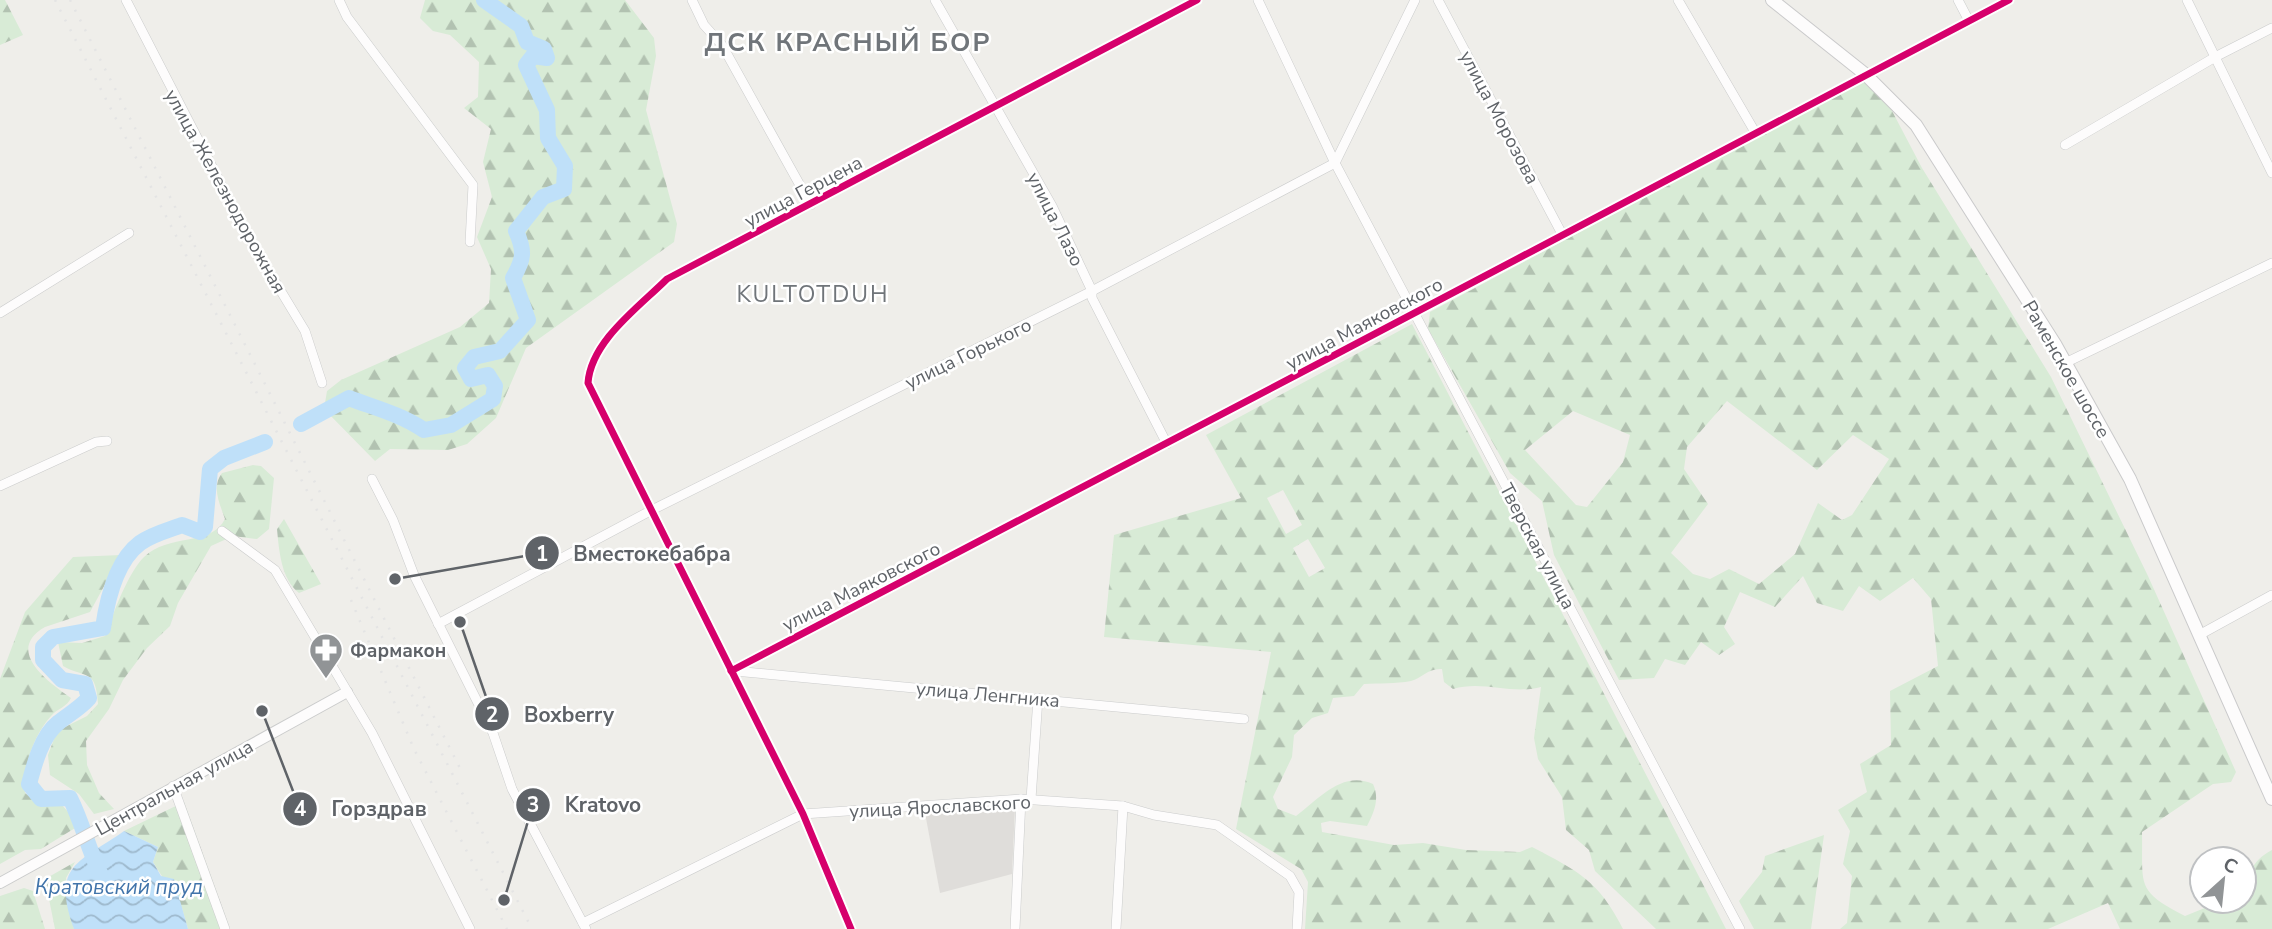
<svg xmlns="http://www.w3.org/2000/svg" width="2272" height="929" font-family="'Nunito Sans',sans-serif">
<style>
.industrial{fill:#dfddda}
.forest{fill:url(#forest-firs);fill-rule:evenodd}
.water{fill:url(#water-waves)}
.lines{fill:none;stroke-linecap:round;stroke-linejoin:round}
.river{stroke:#bfe0f9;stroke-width:16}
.minor-casing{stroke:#cbcccc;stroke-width:10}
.tertiary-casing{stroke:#cbcccc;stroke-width:12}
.secondary-casing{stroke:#cacacb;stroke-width:14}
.minor{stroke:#fdfcfc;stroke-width:9}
.tertiary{stroke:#fdfcfc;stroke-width:10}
.secondary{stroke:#fdfcfc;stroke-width:12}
.rail{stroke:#e4e4e4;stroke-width:2.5;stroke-dasharray:2 9;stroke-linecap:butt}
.cycleway-casing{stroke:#fff;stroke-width:11}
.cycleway{stroke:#d6006c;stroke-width:7}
.labels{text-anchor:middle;stroke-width:5;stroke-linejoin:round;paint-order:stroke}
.street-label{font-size:19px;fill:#5f6368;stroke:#fff}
.poi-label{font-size:19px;font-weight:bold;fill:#5f6368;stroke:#fff;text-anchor:start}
.water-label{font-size:21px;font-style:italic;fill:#4174aa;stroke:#fff}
.quarter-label{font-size:23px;letter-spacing:2px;fill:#70757a;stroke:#fff}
.district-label{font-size:26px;font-weight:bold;letter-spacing:2px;fill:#70757a;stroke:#fff}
.leader{fill:none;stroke:#5f6368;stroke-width:2.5}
.callout-dot{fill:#5f6368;stroke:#fff;stroke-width:2.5}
.mark-label{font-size:21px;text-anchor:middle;font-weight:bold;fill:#fff}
.callout-label{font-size:21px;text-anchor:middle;font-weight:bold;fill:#5f6368;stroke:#fff;stroke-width:5;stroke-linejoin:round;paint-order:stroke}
</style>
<defs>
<pattern id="forest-firs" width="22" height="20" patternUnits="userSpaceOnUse" patternTransform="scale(1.75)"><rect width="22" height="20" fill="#d8ebd6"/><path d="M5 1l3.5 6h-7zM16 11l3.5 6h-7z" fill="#b2c2b1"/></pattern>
<pattern id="water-waves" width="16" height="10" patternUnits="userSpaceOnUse" patternTransform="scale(1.75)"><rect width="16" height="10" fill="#bfe0f9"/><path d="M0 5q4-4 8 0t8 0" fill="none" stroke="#9eb9cd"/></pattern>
</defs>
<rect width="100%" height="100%" fill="#efeeea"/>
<path class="industrial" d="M1015 807 1012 874 940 893 925 813Z"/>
<g class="forest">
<path d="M0 0H5L23 35 0 45Z"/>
<path d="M425 0H625L654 38 656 56 646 110 677 224 674 242 526 348 496 418 467 444 448 450 390 449 375 461 324 409 327 391 341 380 460 327 489 303 491 269 477 237 492 197 483 162 491 129 464 108 478 97 479 62 450 35 433 31 420 18Z"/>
<path d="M1865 80 1891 109 1922 168 2051 377 2148 576 2236 772 2231 782 2213 784 2142 832C2143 886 2135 890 2185 916L2222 901H2244C2244 879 2252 860 2272 850V929H2120L2108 903 2048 929H1840L1847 923 1852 876 1843 864 1850 831 1838 810 1867 792 1860 764 1891 745 1890 691 1938 666 1931 599 1913 578 1880 601 1859 586 1843 611 1817 603 1803 576 1775 607 1740 592 1724 627 1735 644 1719 655 1701 642 1685 665 1665 659 1654 678 1619 680 1554 555 1542 501 1510 473 1428 329 1430 312ZM1727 401 1817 470 1853 435 1889 459 1852 515 1842 520 1818 503 1795 554 1759 584 1729 569 1710 579 1693 574 1671 553 1708 504 1684 469 1687 447ZM1573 411 1630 435 1623 462 1587 507 1576 505 1525 450Z"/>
<path d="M1412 324 1694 867 1726 929H1656L1595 871 1589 850 1566 830 1562 797 1538 759 1534 738 1541 687C1511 695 1483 680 1453 689L1444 682 1442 669C1428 668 1422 678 1411 681 1396 684 1379 683 1364 684L1354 696 1333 698 1328 713 1312 718 1294 735 1292 757 1273 797 1278 809 1296 816C1319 799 1342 770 1373 784 1380 799 1374 812 1367 826L1330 821 1321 823 1322 832 1394 845 1423 843 1466 850 1520 852 1532 847C1578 871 1599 881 1623 929H1305L1308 882 1301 869 1236 829 1271 652 1104 637 1114 535 1241 498 1206 435ZM1283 490 1302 525 1286 534 1267 498ZM1308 539 1325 568 1309 577 1293 548Z"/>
<path d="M253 465 261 466 274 478 269 529 257 539 233 536 211 546 178 603 170 626 147 648 123 680 109 709 86 741 87 765 99 793 114 809 94 814 79 794 50 775 48 755 57 731 87 716 98 704C96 668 86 679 63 666L58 642 82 643 105 636C110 629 109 623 113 615 119 599 131 570 144 557 168 533 211 547 225 519 220 504 211 487 222 473Z"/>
<path d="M284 519 321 584 299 593C281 579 279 550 277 529Z"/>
<path d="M121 555 90 612 45 627C3 651 51 684 71 698 67 707 58 708 51 716 33 736 23 767 25 793L40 805 61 804 80 825 41 849 25 850 0 864V679L25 612 73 557Z"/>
<path d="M184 802 230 929H188L182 908 153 862 158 847 124 831Z"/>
<path d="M1824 835 1811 929H1754L1739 901 1762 872 1765 856Z"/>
<path d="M75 862 66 878 74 929H55L45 879Z"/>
<path d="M24 888 33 891 45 929H0V896Z"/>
</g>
<path class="water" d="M124 831 158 847 153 862 161 876 174 879 188 929H74C51 864 79 863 124 831Z"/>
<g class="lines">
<g class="river">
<path d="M301 424 349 398C375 408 400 414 424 430L451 425 493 399 495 386 488 375 471 379 465 368 474 357 500 351 528 320 513 278C524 259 525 251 516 231L543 197 564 189 565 166 548 138 547 110 526 65 533 56 547 58 544 49 527 42 521 26 484 0"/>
<path d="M100 873C88 848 82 822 70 798L41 799 29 784C34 765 42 735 58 723 69 714 79 709 89 698L85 684 62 680 43 660V647L53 637 103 628C107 600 116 561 140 543 152 534 169 530 182 525L200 532 205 527 210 469 224 458 265 442"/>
</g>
<g class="minor-casing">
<g id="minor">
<path d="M126 0 250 240 305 331 322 383"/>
<path d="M339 0 347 17 473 185 470 242"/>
<path d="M692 0 704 25 722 45 811 205"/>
<path d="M935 0 1052 206 1092 291V298L1167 444"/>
<path d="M1258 0 1335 163 1740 929"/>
<path d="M1438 0 1562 234"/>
<path d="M1678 0 1755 132"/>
<path d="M1958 0 1969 21"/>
<path d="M2187 0 2272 173"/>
<path d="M2065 145 2217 56 2272 28"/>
<path d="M0 313 129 233"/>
<path d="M2065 363 2272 263"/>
<path d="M372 479 393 520 414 575 493 733 512 789 586 929"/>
<path d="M0 486 96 442 107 441"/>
<path d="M222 531 275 570 372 733 470 929"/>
<path d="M438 624 650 511 1092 291 1335 163 1415 0"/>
<path d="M2201 634 2272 595"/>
<path d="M731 671C1158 449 1583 224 2009 0"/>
<path d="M734 671 1244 719"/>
<path d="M173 786 225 929"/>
<path d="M1031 799 1038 698"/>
<path d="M583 923 803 814 1021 799 1123 806 1154 815 1217 825 1290 876 1299 892 1297 929"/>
<path d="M851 929 803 814 588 383C591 341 639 307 667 279L1197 0"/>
<path d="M1015 929 1021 799"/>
<path d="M1116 929 1123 806"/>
</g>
</g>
<g class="tertiary-casing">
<path id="tertiary" d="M0 883 347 692"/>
</g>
<g class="secondary-casing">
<path id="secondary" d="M1772 0 1865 74 1916 125 2055 344 2130 479 2272 799"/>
</g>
<use href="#minor" class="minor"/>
<use href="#tertiary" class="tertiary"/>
<use href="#secondary" class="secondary"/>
<g class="rail">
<path d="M55 0 532 929"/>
<path d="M70 0 463 774"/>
<path d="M351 600 414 749 507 929"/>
</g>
<g class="cycleway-casing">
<g id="cycleway">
<path d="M731 671C1158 449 1583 224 2009 0"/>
<path d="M851 929 803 814 588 383C591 341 639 307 667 279L1197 0"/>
</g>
</g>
<use href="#cycleway" class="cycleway"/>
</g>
<defs>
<g id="pharmacy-pin" transform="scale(1.75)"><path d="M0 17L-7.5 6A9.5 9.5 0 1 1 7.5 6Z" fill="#919496" stroke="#fff"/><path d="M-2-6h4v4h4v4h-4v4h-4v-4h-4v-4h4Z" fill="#fff"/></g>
</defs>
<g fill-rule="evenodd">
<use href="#pharmacy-pin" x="326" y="650"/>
</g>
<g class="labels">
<g class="street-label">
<text transform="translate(1500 117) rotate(62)" y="7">улица Морозова</text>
<text transform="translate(226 191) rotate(61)" y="7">улица Железнодорожная</text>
<text transform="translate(803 191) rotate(-28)" y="7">улица Герцена</text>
<text transform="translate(1056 219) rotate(63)" y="7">улица Лазо</text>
<text transform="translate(1364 323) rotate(-28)" y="7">улица Маяковского</text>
<text transform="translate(968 353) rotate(-26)" y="7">улица Горького</text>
<text transform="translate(2067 369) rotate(60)" y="7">Раменское шоссе</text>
<text transform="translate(1538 546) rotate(62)" y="7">Тверская улица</text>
<text transform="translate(861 586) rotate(-27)" y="7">улица Маяковского</text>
<text transform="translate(988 694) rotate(5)" y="7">улица Ленгника</text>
<text transform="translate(174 787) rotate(-29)" y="7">Центральная улица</text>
<text transform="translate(940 806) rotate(-3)" y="7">улица Ярославского</text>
</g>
<g class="poi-label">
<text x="350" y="657">Фармакон</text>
</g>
<g class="water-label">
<text x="119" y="894">Кратовский пруд</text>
</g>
<g class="quarter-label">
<text x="813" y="302">KULTOTDUH</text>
</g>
<g class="district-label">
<text x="848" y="51">ДСК КРАСНЫЙ БОР</text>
</g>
</g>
<path class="leader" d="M395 579L542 553M460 622L492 714M504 900L533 805M262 711L300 809"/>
<g class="callout-dot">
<circle cx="395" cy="579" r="7"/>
<circle cx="460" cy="622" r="7"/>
<circle cx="504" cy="900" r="7"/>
<circle cx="262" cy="711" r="7"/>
<circle cx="542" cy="553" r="18"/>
<circle cx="492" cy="714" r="18"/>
<circle cx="533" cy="805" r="18"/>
<circle cx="300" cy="809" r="18"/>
</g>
<g class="mark-label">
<text x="542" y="561">1</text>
<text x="492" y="722">2</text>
<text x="533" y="812">3</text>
<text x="300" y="816">4</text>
</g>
<g class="callout-label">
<text x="652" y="561">Вместокебабра</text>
<text x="569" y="722">Boxberry</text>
<text x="603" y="812">Kratovo</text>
<text x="379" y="816">Горздрав</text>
</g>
<g transform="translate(2223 880) rotate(27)"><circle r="33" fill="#ffffff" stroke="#bfc1c3" stroke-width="2"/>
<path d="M0-5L12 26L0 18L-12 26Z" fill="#919496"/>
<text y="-10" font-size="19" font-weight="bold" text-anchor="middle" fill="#5f6368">С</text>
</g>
</svg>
